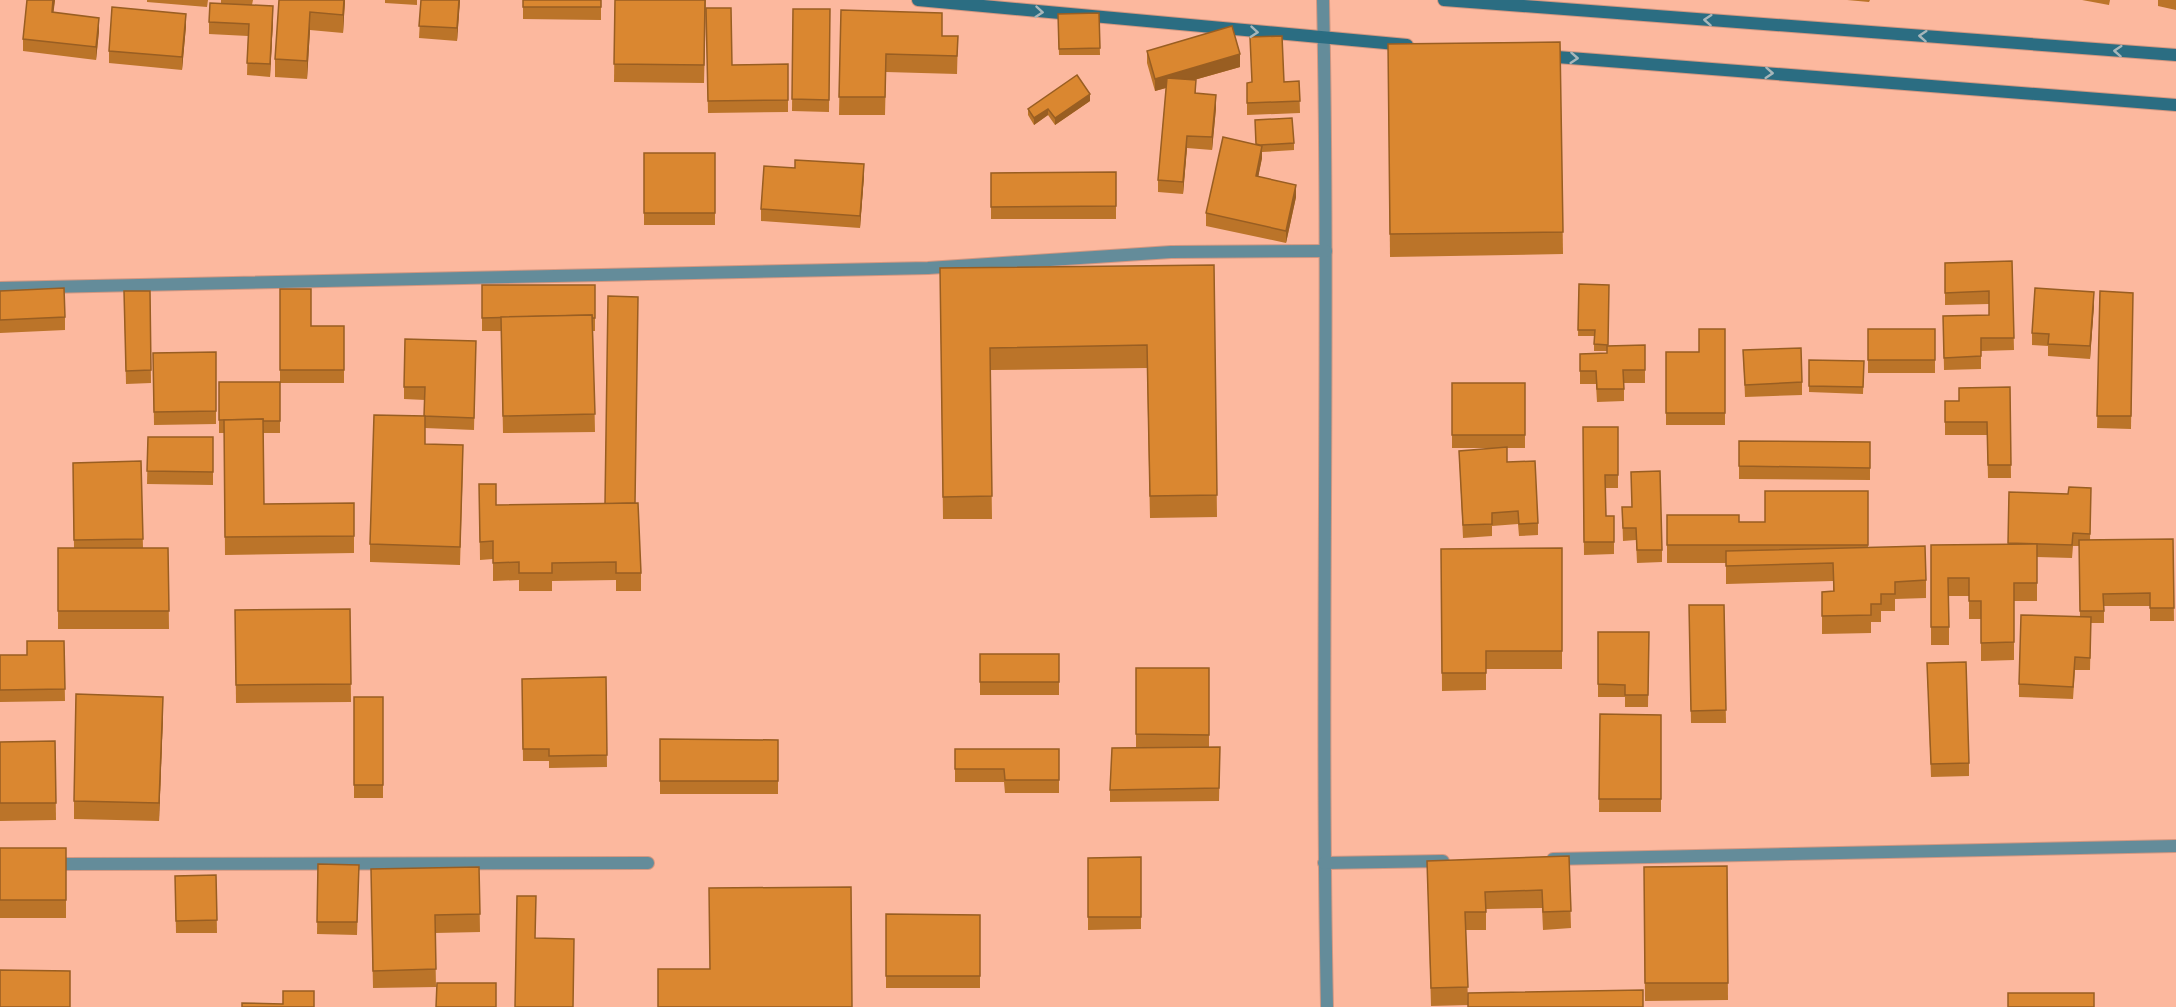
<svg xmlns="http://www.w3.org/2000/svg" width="2176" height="1007" font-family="Cabin,sans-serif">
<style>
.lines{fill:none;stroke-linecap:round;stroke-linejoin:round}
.street-casing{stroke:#d39780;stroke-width:14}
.secondary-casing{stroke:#d39780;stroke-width:14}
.street{stroke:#648c9a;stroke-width:12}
.secondary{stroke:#2b6d82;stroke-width:12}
.wall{fill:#bb7429}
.shaded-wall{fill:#995e22}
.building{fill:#da8730;stroke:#995e22;stroke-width:1.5}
.oneway{stroke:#a7b6ba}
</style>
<rect width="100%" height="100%" fill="#fcb89e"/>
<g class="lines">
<g class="street-casing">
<g id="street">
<path d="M1323 0C1330 336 1320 671 1327 1007"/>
<path d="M0 288 928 268 1171 252 1326 251"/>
<path d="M1553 859 2176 846"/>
<path d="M1324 863 1443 861"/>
<path d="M52 864 648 863"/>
</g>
</g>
<g class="secondary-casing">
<g id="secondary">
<path d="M918 0 1407 45"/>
<path d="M1444 0 2176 55"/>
<path d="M1544 56 2176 105"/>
</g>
</g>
<use href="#street" class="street"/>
<use href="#secondary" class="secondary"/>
</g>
<g class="wall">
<path d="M27 0H55L53 13 99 31 96 60 23 51V39Z"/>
<path d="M147 0H208L207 7 147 2Z"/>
<path d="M221 0H253L252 5 273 19 270 77 247 75 248 36 209 34V22L221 3Z"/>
<path d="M279 0H345L343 33 310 30 307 79 275 77V59Z"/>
<path d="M385 0H417V5L385 3Z"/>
<path d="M421 0H460L457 41 419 38Z"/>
<path d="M523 0H601V20L523 19Z"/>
<path d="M615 0H706L704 83 614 82Z"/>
<path d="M1847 0H1870L1869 2Z"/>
<path d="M2082 0H2110L2109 5Z"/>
<path d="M2158 0H2176V10L2158 6Z"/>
<path d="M706 8 732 65 788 64V112L708 113Z"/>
<path d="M793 9H830L829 112 792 111Z"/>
<path d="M841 10 942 36H958L957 74 886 72 885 115H839Z"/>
<path d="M1099 13 1100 55H1059L1058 14Z"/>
<path d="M186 26 182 70 109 63V51Z"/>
<path d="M1560 42 1563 254 1390 257 1388 44Z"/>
<path d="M1147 51 1240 67 1194 80 1196 93 1216 108 1212 150 1187 148 1183 194 1158 192V180L1166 88 1155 91 1147 63Z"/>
<path d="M1299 81 1300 113 1247 115V83Z"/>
<path d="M1090 101 1055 125 1048 115 1034 125 1028 115V109Z"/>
<path d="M1294 143V150L1262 152V158L1258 177 1296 197 1286 243 1206 226V213L1255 144Z"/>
<rect x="644" y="153" width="71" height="72"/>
<path d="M1116 172V219H991V173Z"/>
<path d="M864 176 860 228 761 221V209Z"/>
<path d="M2012 261 2014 350 1981 351V369L1944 370 1943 316 1989 315V304L1945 305V263Z"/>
<path d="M1214 265 1217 517 1150 518 1147 368 990 370 992 519H943L940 268Z"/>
<path d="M1579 284 1608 346 1645 345V383H1624V401L1597 402 1596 384H1580V354L1607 353V351H1594V336H1578Z"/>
<path d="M482 285H595V331H593L595 432 503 433 501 331H482Z"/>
<path d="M280 289 311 326H344V383H280V433H263L264 504 354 503V553L225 555 224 433H219V382H280Z"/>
<path d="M0 291 65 317V330L0 333Z"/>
<path d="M124 291H150L151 383 126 384Z"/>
<path d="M2100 291 2133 293 2131 429 2097 428Z"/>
<path d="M2094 305 2090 359 2048 356V346L2032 345V333Z"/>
<path d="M1725 329V425H1666V352H1699Z"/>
<rect x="1868" y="329" width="67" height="44"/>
<path d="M476 341 474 430 425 428V444L463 463 460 565 370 562V544L424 416 425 400 404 399V387Z"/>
<path d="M1743 350 1802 382V395L1745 397Z"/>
<path d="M216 352V424L154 425 153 353Z"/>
<path d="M1809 360 1864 361 1863 394 1809 392Z"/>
<path d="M1452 383H1525V448H1507V462L1538 523V535L1519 536 1518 524 1492 526V536L1463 538 1459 451 1499 448H1452Z"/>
<path d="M2010 387 2011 478H1988L1987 435H1945V401H1959V388Z"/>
<path d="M1583 427H1618V488H1605L1606 516H1614V554L1584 555Z"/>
<path d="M148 437H213V485L147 484Z"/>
<path d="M1739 441 1870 442V480L1739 479Z"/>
<path d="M141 461 143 548H168L169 629H58V548H74L73 463Z"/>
<path d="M479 484 496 505 635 503 641 573V591H616V580L552 581V591H519V580L493 581V559L480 560Z"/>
<path d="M1868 491V548L1926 580V598L1895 599V611H1881V622H1871V633L1822 634V592L1833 591V581L1726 584V563H1667V515L1739 522H1765Z"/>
<path d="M2009 492 2091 500 2090 540 2173 539 2174 621H2150V606H2104V623H2091L2090 670H2075L2073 699 2019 697V684L2080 617 2079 546H2073L2072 558 2037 557V601H2014V660L1981 661V619H1969V596H1949V645H1931V545H2008Z"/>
<path d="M1622 507 1662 550V562L1637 563 1636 540 1623 541Z"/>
<path d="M1562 548V669H1486V690L1442 691 1441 549Z"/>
<path d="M1689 605H1724L1726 723H1691Z"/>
<path d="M350 609 351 702 236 703 235 610Z"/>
<path d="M1598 632H1649L1648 707H1625V697H1598Z"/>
<path d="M27 641H64L65 701 0 702V655H27Z"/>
<rect x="980" y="654" width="79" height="41"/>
<path d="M1927 663 1969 763V776L1931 777Z"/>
<path d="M1136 668H1209V747H1220L1219 801 1110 802V790L1189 747H1136Z"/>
<path d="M606 677 607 767 549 768V761H523L522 679Z"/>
<rect x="354" y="697" width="29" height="101"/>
<path d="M163 714 159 821 74 819V801Z"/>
<path d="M1600 714 1661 715V812H1599Z"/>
<path d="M660 739 778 740V794H660Z"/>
<path d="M55 741 56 820 0 821V742Z"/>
<path d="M955 749H1059V793H1005L1004 782H955Z"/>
<rect x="0" y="848" width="66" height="70"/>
<path d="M1569 856 1571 928 1543 930 1542 908 1486 909V930H1466L1468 1005 1431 1006 1427 861Z"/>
<path d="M1141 857V929L1088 930V858Z"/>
<path d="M318 864 359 865 357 935 317 934Z"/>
<path d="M1727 866 1728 1000 1645 1001 1644 867Z"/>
<path d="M479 867 480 932 435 933 436 987 373 988 371 887Z"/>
<path d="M216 875 217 933H176L175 876Z"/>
<path d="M886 914 980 915V988H886Z"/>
</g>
<g class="shaded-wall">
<path d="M53 0H55L52 25V12Z"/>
<path d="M344 0H345L343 33V15Z"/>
<path d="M459 0H460L457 41V28Z"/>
<path d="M273 6V19L270 77V64Z"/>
<path d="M310 12V30L307 79V61Z"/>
<path d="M186 14V26L182 70V57Z"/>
<path d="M99 18V31L96 60V47Z"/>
<path d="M1240 54V67L1155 91V79Z"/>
<path d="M1090 94V101L1055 125V118Z"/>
<path d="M1216 95V108L1212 150V137Z"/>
<path d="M1048 109V115L1034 125V118Z"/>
<path d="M1187 136V148L1183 194V182Z"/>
<path d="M1262 146V158L1256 188V176Z"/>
<path d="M864 164V176L860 228V216Z"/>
<path d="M1296 185V197L1286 243V231Z"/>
<path d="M2094 292V305L2090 359V346Z"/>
<path d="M163 697V714L159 821V803Z"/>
</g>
<g class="building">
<path d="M27 0H53L52 12 99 18 96 47 23 39Z"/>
<path d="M279 0H344L343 15 310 12 307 61 275 59Z"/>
<path d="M421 0H459L457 28 419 26Z"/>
<rect x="523" y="0" width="78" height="7"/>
<path d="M615 0H705L704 65 614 64Z"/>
<path d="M210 3 273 6 270 64 247 63 249 24 209 22Z"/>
<path d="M112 7 186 14 182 57 109 51Z"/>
<path d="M706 8H731L732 65 788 64V100L708 101Z"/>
<path d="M793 9H830L829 100 792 99Z"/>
<path d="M841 10 942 13V36H958L957 56 886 54 885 97H839Z"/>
<path d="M1099 13 1100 48 1059 49 1058 14Z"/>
<path d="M1232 26 1240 54 1155 79 1147 51Z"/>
<path d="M1282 36 1284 82 1299 81 1300 101 1247 103V83L1252 82 1250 37Z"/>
<path d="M1560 42 1563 232 1390 234 1388 44Z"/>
<path d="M1077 75 1090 94 1055 118 1048 109 1034 118 1028 109Z"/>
<path d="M1167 78 1196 80 1195 93 1216 95 1212 137 1187 136 1183 182 1158 180Z"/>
<path d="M1292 118 1294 143 1260 145 1256 144 1255 120Z"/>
<path d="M1223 137 1262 146 1256 176 1296 185 1286 231 1206 213Z"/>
<rect x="644" y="153" width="71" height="60"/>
<path d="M795 160 864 164 860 216 761 209 764 166 795 168Z"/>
<path d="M1116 172V206L991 207V173Z"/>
<path d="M2012 261 2014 338H1981V356L1944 358 1943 316 1989 315V291L1945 293V263Z"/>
<path d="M1214 265 1217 495 1150 496 1147 345 990 348 992 496 943 497 940 268Z"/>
<path d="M1579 284 1609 285 1608 345 1594 344 1595 330H1578Z"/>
<path d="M482 285H595V318H592V315L482 318Z"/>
<path d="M64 288 65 317 0 320V291Z"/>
<path d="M2035 288 2094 292 2090 346 2048 344 2049 334 2032 333Z"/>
<path d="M280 289H311V326H344V370H280Z"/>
<path d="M124 291H150L151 370 126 371Z"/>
<path d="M2100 291 2133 293 2131 416H2097Z"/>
<path d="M608 296 638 297 635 503 605 504Z"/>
<path d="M592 315 595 414 503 416 501 317Z"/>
<path d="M1699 329H1725V413H1666V352H1699Z"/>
<rect x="1868" y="329" width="67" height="31"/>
<path d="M405 339 476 341 474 418 424 416 425 387H404Z"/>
<path d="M1645 345V370H1623L1624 389H1597L1596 371H1580V354L1607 353V346Z"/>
<path d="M1801 348 1802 382 1745 385 1743 350Z"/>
<path d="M216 352V411L154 412 153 353Z"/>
<path d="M1809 360 1864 361 1863 387 1809 386Z"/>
<path d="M219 382H280V421H263V419L219 420Z"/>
<rect x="1452" y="383" width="73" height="52"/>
<path d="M2010 387 2011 465H1988L1987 422H1945V401H1959V388Z"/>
<path d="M374 415 425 416V444L463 445 460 547 370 544Z"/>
<path d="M263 419 264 504 354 503V536L225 537 224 420Z"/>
<path d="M1583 427H1618V475H1605L1606 516H1614V542H1584Z"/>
<path d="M148 437H213V472L147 471Z"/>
<path d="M1739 441 1870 442V468L1739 466Z"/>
<path d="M1507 447V462L1535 461 1538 523 1519 524 1518 511 1492 513V524L1463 525 1459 451Z"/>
<path d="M141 461 143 539 74 540 73 463Z"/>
<path d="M1660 471 1662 550H1637L1636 528H1623L1622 507H1632L1631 472Z"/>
<path d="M479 484H496V505L638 503 641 573H616V562L552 563V573H519V562L493 563V541L480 542Z"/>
<path d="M2069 487 2091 488 2090 534 2073 533 2072 545 2008 543 2009 492 2068 494Z"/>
<path d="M1765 491H1868V545H1667V515H1739V522H1765Z"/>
<path d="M2173 539 2174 608H2150V593L2103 594 2104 611H2080L2079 540Z"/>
<path d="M2037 544V583H2014V642L1981 643V601H1969V578H1948L1949 627H1931V545Z"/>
<path d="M1925 546 1926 580 1895 582V594H1881V604H1871V615L1822 616V592L1834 591 1833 563 1726 566V551Z"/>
<path d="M58 548H168L169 611H58Z"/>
<path d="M1562 548V651H1486V673H1442L1441 549Z"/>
<path d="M1689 605H1724L1726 710 1691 711Z"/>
<path d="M350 609 351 684 236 685 235 610Z"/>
<path d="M2021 615 2091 617 2090 658 2075 657 2073 687 2019 684Z"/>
<path d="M1598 632H1649L1648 695H1625V685L1598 684Z"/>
<path d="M27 641H64L65 689 0 690V655H27Z"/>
<rect x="980" y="654" width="79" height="28"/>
<path d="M1966 662 1969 763 1931 764 1927 663Z"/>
<path d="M1136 668H1209V735L1136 734Z"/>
<path d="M606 677 607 755 549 756V749H523L522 679Z"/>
<path d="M76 694 163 697 159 803 74 801Z"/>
<rect x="354" y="697" width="29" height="88"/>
<path d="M1600 714 1661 715V799H1599Z"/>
<path d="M660 739 778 740V781H660Z"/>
<path d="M55 741 56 803H0V742Z"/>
<path d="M1220 747 1219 788 1110 790 1112 748Z"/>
<path d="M955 749H1059V780H1005L1004 769H955Z"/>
<rect x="0" y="848" width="66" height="52"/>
<path d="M1569 856 1571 911 1543 912 1542 890 1485 892 1486 912H1465L1468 987 1431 988 1427 861Z"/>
<path d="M1141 857V917H1088V858Z"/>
<path d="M318 864 359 865 357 922H317Z"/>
<path d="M1727 866 1728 983H1645L1644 867Z"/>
<path d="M479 867 480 914 435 915 436 969 373 971 371 869Z"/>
<path d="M216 875 217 920 176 921 175 876Z"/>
<path d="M851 887 852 1007H658V969H710L709 888Z"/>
<path d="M517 896H536L535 938 574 939 573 1007H515Z"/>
<path d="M886 914 980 915V976H886Z"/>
<path d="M0 970 70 971V1007H0Z"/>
<path d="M437 983H496V1007H436Z"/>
<path d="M1643 990V1007H1468V993Z"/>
<path d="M283 991H314V1007H242V1003L283 1004Z"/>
<rect x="2008" y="993" width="86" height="14"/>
</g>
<defs><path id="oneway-chevron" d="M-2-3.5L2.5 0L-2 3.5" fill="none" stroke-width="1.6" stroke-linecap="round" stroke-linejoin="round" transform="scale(1.5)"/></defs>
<g class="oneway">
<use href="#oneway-chevron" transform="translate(1039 12) rotate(5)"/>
<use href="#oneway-chevron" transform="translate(1708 20) rotate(-176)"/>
<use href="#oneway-chevron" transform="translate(1254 32) rotate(5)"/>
<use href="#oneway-chevron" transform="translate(1923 36) rotate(-176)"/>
<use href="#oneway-chevron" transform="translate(2118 51) rotate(-176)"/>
<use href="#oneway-chevron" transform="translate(1574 58) rotate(4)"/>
<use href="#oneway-chevron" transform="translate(1769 73) rotate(4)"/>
</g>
</svg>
